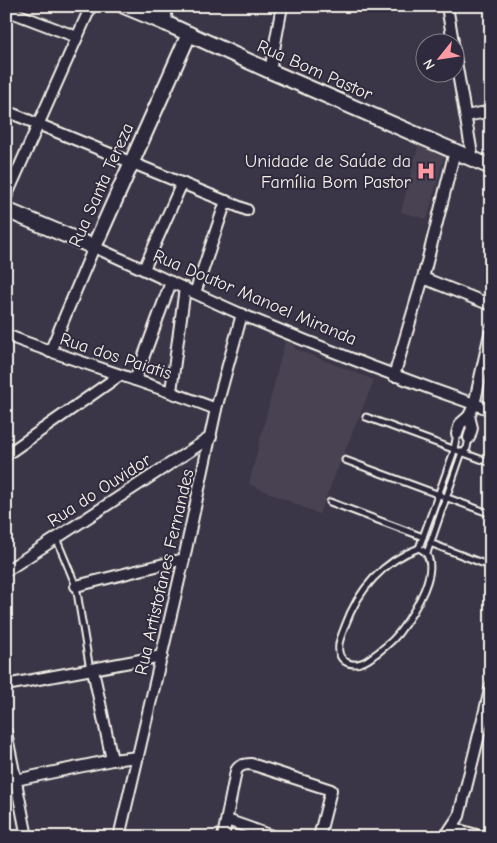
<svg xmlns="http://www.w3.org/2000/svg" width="497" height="843" font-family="'Comic Neue',sans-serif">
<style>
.built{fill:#484352}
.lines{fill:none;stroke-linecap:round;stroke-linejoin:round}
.lane-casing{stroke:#f4f1e8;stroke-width:9}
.street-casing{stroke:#f4f1e8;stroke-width:14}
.secondary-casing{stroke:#f4f1e8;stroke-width:18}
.lane{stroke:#2f2a3d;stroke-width:5}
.street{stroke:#2f2a3d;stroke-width:10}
.secondary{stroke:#2f2a3d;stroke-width:14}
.labels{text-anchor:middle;stroke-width:4;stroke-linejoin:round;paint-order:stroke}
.street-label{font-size:18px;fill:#f4f1e8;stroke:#2f2a3d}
.poi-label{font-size:18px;fill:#f4f1e8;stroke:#2f2a3d;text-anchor:end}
</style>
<rect width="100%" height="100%" fill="#3b3647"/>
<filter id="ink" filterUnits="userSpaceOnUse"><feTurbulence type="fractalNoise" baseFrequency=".02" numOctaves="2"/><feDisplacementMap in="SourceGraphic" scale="10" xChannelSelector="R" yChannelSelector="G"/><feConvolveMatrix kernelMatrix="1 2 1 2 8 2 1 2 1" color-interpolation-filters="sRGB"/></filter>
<g filter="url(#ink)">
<g class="built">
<path d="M419 143 445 153 427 219 401 212Z"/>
<path d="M285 341 293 344 295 349 308 354 374 380 319 514 249 484Z"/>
</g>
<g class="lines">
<g class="lane-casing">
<g id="lane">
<path d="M366 417 491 463"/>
<path d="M345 460 491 514"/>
<path d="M330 502 423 537"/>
<path d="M56 538 76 586 90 670"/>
<path d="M430 543 487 565"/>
<path d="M419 548C448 562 411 617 398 634 390 644 379 652 369 659 355 669 336 664 339 644 340 638 343 632 345 626 358 590 383 561 419 548Z"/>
<path d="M419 548 453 454 457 434"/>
<path d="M427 553 461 455 467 448 469 438"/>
</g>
</g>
<g class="street-casing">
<g id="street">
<path d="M447 6 453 42"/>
<path d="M6 10 77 37"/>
<path d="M454 50 473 160"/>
<path d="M270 71 282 6"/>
<path d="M6 111 247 210"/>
<path d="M466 116 491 111"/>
<path d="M6 197 91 6"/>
<path d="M144 269 182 183"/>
<path d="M423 278 491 305"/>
<path d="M195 293 226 201"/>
<path d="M6 335C76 362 147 382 216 409"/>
<path d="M50 352 94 247C144 269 193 293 243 315 324 349 407 381 491 410"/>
<path d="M394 376 423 278 455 151"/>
<path d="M135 380 171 282"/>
<path d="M171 391 185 288"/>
<path d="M457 434 460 424 469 416"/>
<path d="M469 438 472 428 469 416 474 405 491 329"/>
<path d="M6 455 120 375"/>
<path d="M6 571 211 437"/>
<path d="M76 586 184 559"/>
<path d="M93 670 112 760"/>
<path d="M6 685 162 656"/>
<path d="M6 732 27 837"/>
<path d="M6 782 112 760 138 757"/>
<path d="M227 820 275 837"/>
<path d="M452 828 483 837"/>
<path d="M119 837 184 559 216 409 242 314"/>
<path d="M223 837 236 771C239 765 244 764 251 764L331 790 319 837"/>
<path d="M445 837 459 816 491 686"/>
</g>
</g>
<g class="secondary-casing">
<g id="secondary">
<path d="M124 6 165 23 270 71 491 167"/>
<path d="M163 6 165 23"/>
<path d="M6 210 94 247 189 34"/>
</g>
</g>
<use href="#lane" class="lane"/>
<use href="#street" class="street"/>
<use href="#secondary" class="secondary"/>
</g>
</g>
<defs>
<g id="hospital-bare" transform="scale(1.5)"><path d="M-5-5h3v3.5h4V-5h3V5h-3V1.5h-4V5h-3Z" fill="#ff9aa2" stroke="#2f2a3d" stroke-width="2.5" paint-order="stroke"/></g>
</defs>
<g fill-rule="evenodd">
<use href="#hospital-bare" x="426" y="171"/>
</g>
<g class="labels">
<g class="street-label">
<text transform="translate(315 70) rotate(24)" y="6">Rua Bom Pastor</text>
<text transform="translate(101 185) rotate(-66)" y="6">Rua Santa Tereza</text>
<text transform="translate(255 297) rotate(23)" y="6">Rua Doutor Manoel Miranda</text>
<text transform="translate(116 356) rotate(18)" y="6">Rua dos Paiatis</text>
<text transform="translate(99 490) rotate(-33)" y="6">Rua do Ouvidor</text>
<text transform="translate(164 572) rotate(-77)" y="6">Rua Artistofanes Fernandes</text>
</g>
<g class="poi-label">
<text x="411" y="167">Unidade de Saúde da<tspan x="411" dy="21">Família Bom Pastor</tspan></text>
</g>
</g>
<rect width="497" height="843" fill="none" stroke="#2f2a3d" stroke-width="25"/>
<rect x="12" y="12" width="472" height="818" fill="none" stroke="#f4f1e8" stroke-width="2" filter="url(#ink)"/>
<g transform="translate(440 58) rotate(240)"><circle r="24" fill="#2f2a3d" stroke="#7e7a81"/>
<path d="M0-4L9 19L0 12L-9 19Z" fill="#ff9aa2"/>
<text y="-8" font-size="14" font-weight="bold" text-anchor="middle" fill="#f4f1e8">N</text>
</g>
</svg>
